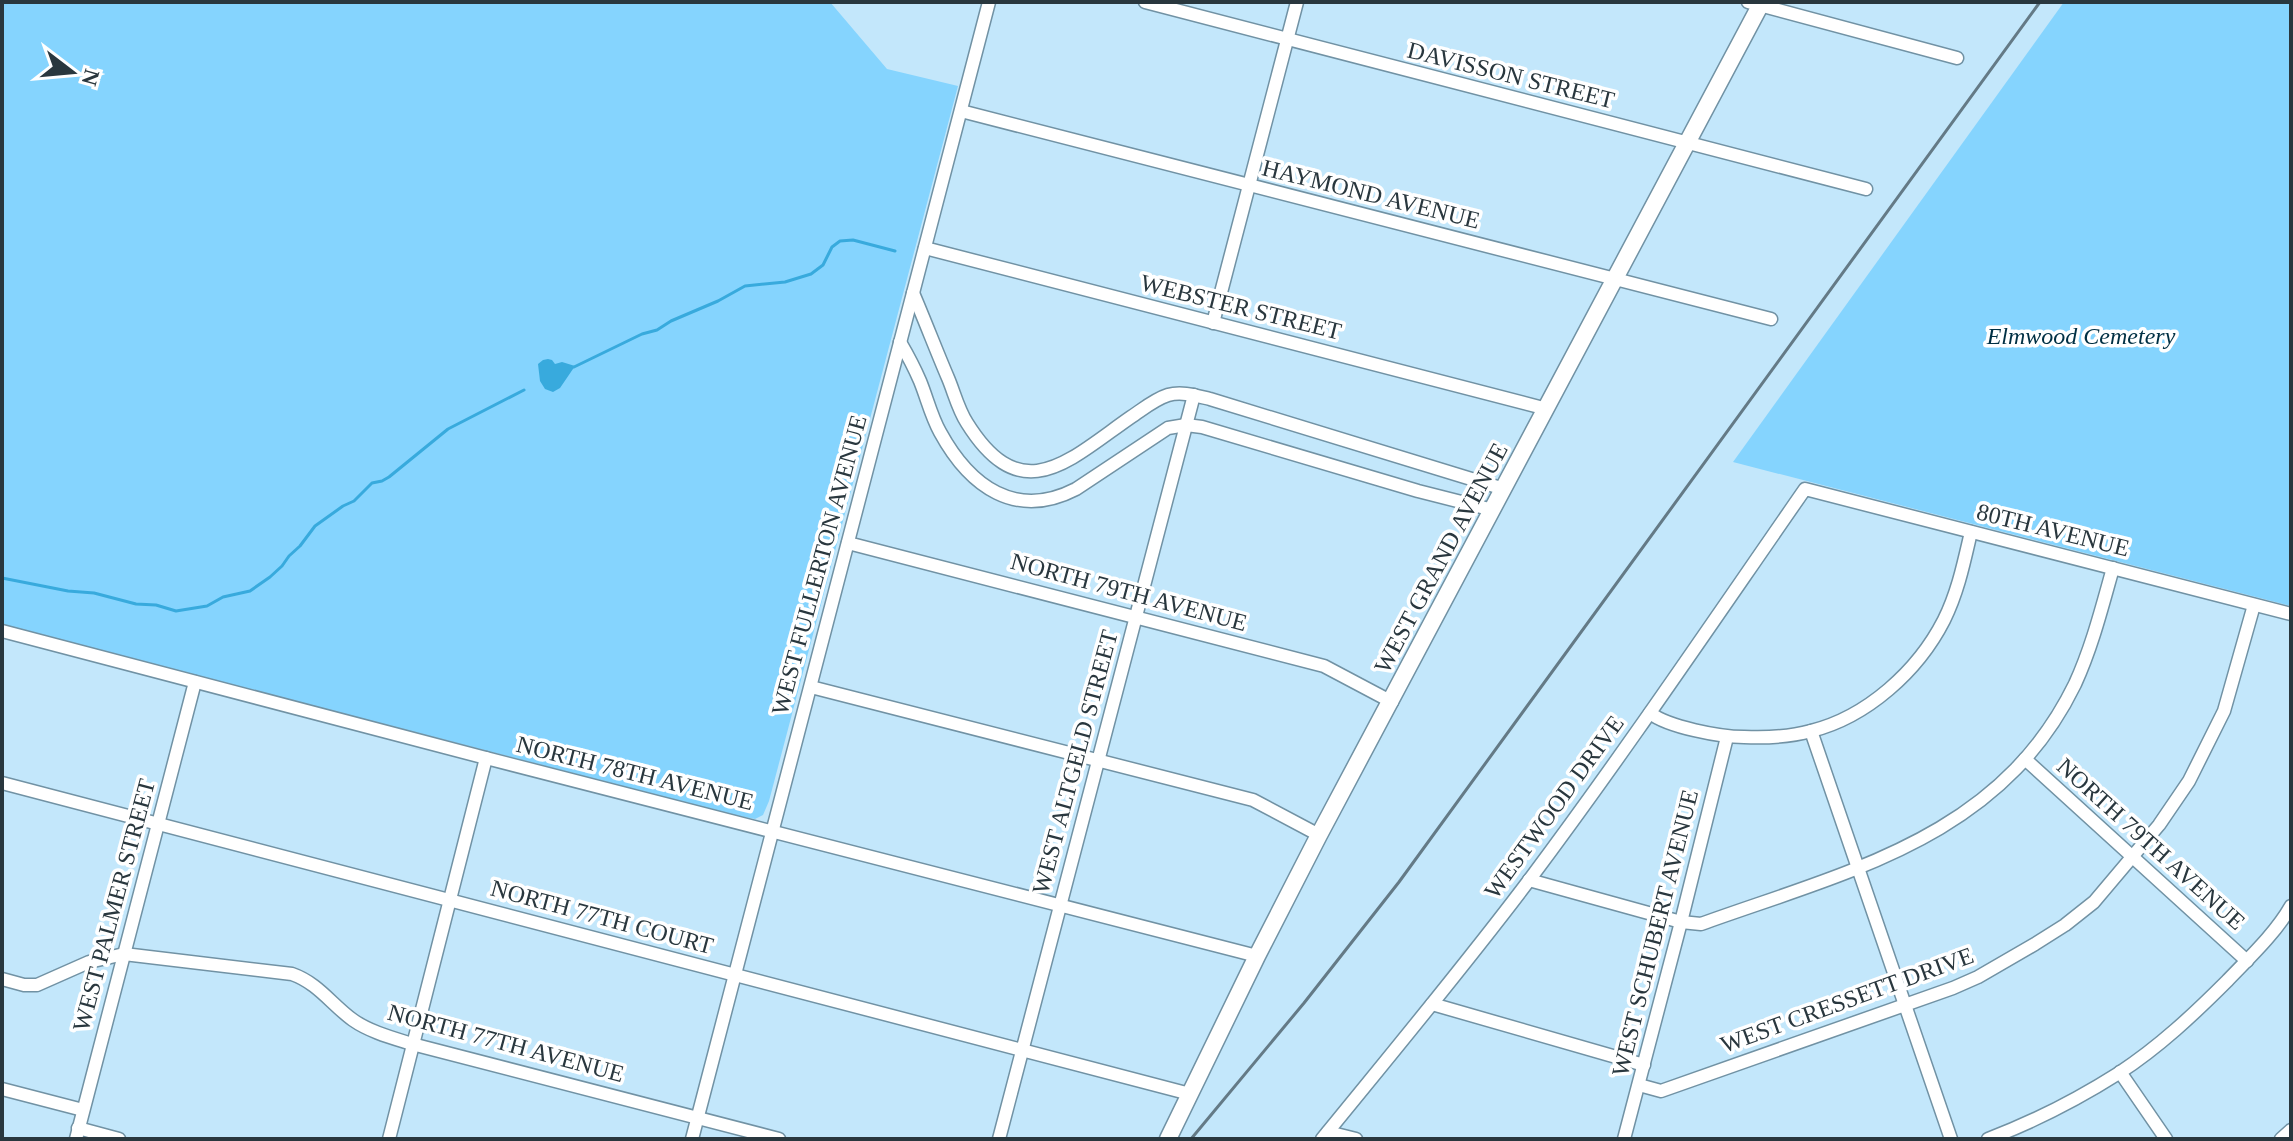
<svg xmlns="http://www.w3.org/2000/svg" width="2293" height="1141" font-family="'Times New Roman',serif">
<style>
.green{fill:#85d4fe}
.water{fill:#38aadd}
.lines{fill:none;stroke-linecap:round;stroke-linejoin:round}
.stream{stroke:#38aadd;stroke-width:3}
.minor-casing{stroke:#7192a4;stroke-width:15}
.major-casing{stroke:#7192a4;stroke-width:19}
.minor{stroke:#fff;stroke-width:12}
.major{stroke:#fff;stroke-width:16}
.rail{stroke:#647a86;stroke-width:3}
.labels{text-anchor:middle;stroke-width:7;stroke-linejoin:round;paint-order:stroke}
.street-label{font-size:24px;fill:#29373e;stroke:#fff}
.park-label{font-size:24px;font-style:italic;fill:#003044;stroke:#fff}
</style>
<rect width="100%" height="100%" fill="#c3e7fb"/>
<g class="green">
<path d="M2 2H830L887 69 958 86 769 801 763 815 755 819 734 815 2 625Z"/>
<path d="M2064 2H2291V606L1733 462Z"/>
</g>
<path class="water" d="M548 359 552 360 555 364 562 362 575 366 560 388 553 392 545 389 540 381 538 364 543 360Z"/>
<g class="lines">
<g class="stream">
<path d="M574 367 642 334 657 330 671 321 718 301 745 286 785 282 811 274 823 265 832 247 840 241 853 240 895 251"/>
<path d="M2 578 68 591 94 593 136 604 156 605 176 611 207 606 223 597 250 591 270 577 282 566 289 556 300 546 315 526 343 506 354 501 372 483 382 481 389 477 448 429 524 390"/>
</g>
<g class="minor-casing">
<g id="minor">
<path d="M1145 2 1866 189"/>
<path d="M1748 2 1957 58"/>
<path d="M961 111 1771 319"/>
<path d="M925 248 1547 409"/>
<path d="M913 293C925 321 936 350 948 378 954 392 958 409 967 423 1022 511 1069 460 1131 417 1143 409 1155 399 1168 395 1182 391 1197 396 1210 399L1504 489"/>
<path d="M1213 323 1297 2"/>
<path d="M900 342C907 354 914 367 920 381 927 398 931 416 940 432 970 487 1016 520 1076 489L1168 428 1186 425 1202 427 1418 491 1493 510"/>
<path d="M848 543 1324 666 1392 702"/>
<path d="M2 631 486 758 1257 956"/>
<path d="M811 687 1253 800 1319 835"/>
<path d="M1650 713C1668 727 1720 737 1744 737 1766 738 1789 737 1811 731 1867 717 1918 671 1944 620 1958 592 1964 562 1971 532"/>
<path d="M1811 731 1951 1139"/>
<path d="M2025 759 2247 961"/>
<path d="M2 783 1190 1094"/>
<path d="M1529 880 1681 922 1701 924C1848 871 2000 838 2075 684 2092 647 2102 607 2113 568"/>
<path d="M2 979 24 985H37L89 962 124 954 292 974C318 983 332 1005 353 1020 370 1032 393 1038 412 1044L779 1139"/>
<path d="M1432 1004 1644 1065"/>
<path d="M2120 1072 2166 1139"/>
<path d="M1639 1085 1661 1091 1953 988 1978 977 2035 944 2065 925 2094 902 2159 825 2189 781 2224 711 2254 605"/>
<path d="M2 1089 83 1110"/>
<path d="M78 1128 119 1139"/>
<path d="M1328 1132 1356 1139"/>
<path d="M76 1139 195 682"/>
<path d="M389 1139 486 758"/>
<path d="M692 1139 989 2"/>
<path d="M999 1139 1194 395"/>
<path d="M1322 1139C1392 1053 1463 968 1530 879 1625 752 1714 620 1805 489L2291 614"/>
<path d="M1624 1139 1681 922 1727 737"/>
<path d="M1988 1139C2033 1122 2078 1099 2119 1073 2159 1047 2194 1014 2227 981 2249 958 2275 934 2291 906"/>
<path d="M2281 1139 2291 1130"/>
</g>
</g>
<g class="major-casing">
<path id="major" d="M1168 1139 1257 956 1319 835 1762 2"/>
</g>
<use href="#minor" class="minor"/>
<use href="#major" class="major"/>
<path class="rail" d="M1191 1139 1304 1003 1399 882 2040 2"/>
</g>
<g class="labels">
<g class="street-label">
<text transform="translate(1511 75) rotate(14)" y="8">DAVISSON STREET</text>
<text transform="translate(1371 194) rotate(14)" y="8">HAYMOND AVENUE</text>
<text transform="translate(1241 307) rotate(14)" y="8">WEBSTER STREET</text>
<text transform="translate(2053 530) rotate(14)" y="8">80TH AVENUE</text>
<text transform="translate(1441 558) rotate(-62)" y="8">WEST GRAND AVENUE</text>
<text transform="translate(819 565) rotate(-75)" y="8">WEST FULLERTON AVENUE</text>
<text transform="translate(1129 592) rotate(15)" y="8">NORTH 79TH AVENUE</text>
<text transform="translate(1075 762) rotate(-75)" y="8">WEST ALTGELD STREET</text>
<text transform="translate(635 773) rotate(14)" y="8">NORTH 78TH AVENUE</text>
<text transform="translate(1554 807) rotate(-54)" y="8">WESTWOOD DRIVE</text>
<text transform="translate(2151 844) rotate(42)" y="8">NORTH 79TH AVENUE</text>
<text transform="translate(114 905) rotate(-75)" y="8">WEST PALMER STREET</text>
<text transform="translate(602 917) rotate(15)" y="8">NORTH 77TH COURT</text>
<text transform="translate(1655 933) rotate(-76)" y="8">WEST SCHUBERT AVENUE</text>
<text transform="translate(1847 1000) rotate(-20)" y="8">WEST CRESSETT DRIVE</text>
<text transform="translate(506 1043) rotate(15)" y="8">NORTH 77TH AVENUE</text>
</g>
<g class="park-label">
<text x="2081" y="344">Elmwood Cemetery</text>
</g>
</g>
<rect width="2293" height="1141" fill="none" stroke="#29373e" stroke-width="8"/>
<g transform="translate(72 72) rotate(106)" stroke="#ffffff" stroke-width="6" paint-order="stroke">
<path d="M0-6L14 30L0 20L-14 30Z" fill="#29373e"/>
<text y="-12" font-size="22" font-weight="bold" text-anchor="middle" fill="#29373e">N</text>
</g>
</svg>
